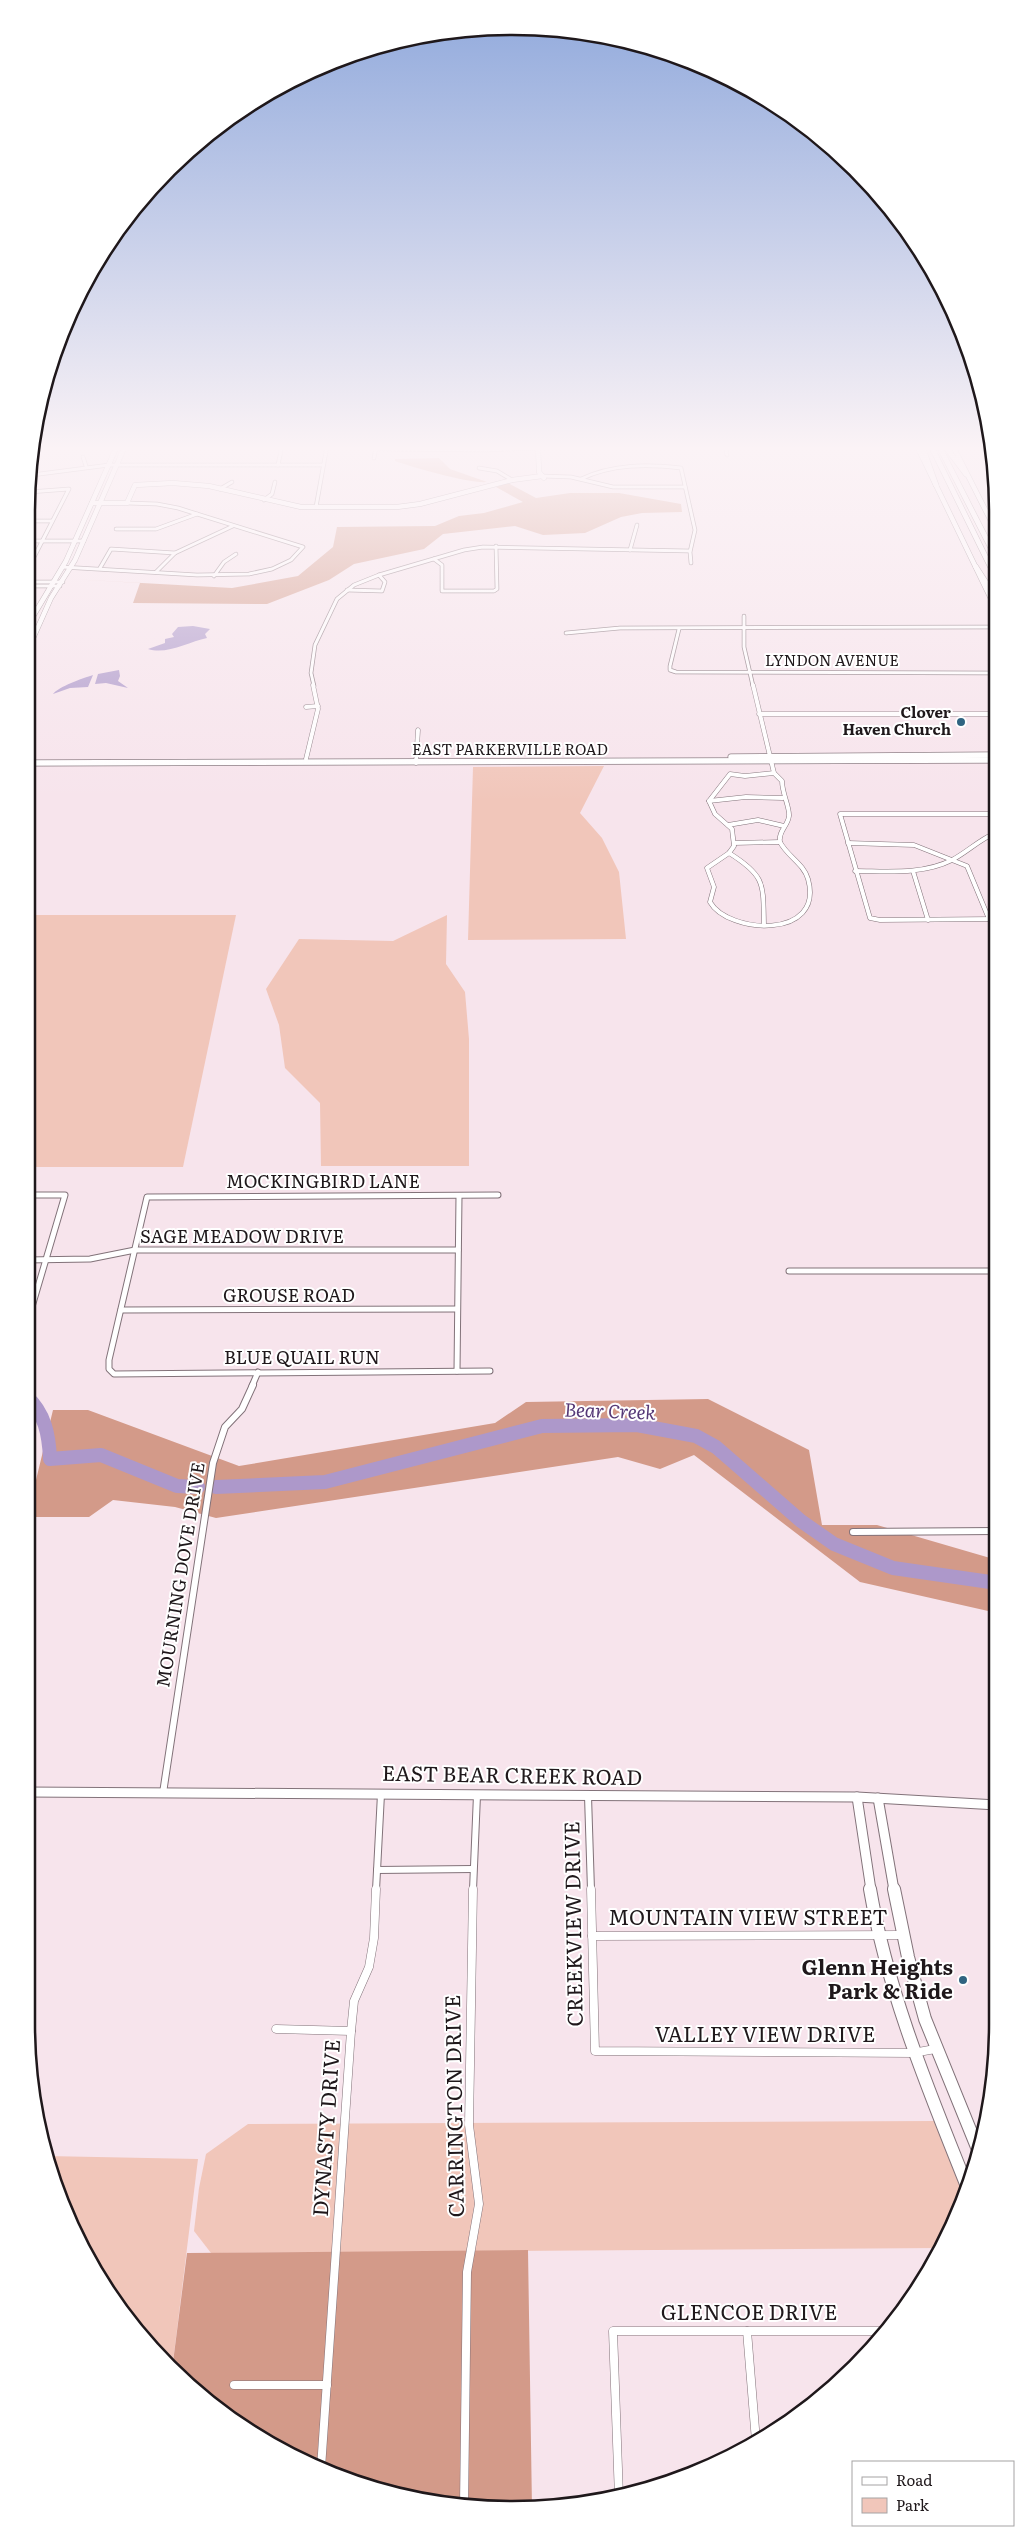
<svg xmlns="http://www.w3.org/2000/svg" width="1024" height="2536" font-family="Literata,serif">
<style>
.green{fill:#f1c6ba}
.forest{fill:#d39a89}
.water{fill:#ad98ca}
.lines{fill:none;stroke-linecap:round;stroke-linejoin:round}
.river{stroke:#ad98ca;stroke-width:14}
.street-far4-casing{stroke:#827279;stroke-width:4.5}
.street-far3-casing{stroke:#827279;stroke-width:5}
.street-far2-casing{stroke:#827279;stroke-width:7}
.street-far1-casing{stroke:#827279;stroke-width:8}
.street-casing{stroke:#827279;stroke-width:9}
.secondary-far3-casing{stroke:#827279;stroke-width:5.5}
.secondary-far2-casing{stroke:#827279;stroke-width:7}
.secondary-far1-casing{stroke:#827279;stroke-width:11}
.secondary-casing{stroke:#827279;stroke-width:14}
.highway-casing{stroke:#827279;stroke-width:6}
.street-far4{stroke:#fff;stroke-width:3}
.street-far3{stroke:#fff;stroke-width:4}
.street-far2{stroke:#fff;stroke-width:5}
.street-far1{stroke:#fff;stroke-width:6}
.street{stroke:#fff;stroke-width:8}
.secondary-far3{stroke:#fff;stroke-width:4.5}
.secondary-far2{stroke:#fff;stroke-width:5.5}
.secondary-far1{stroke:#fff;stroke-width:9}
.secondary{stroke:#fff;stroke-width:12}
.highway{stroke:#fff;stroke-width:5}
.poi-dot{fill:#306481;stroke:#fff;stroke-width:2}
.labels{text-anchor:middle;stroke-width:4;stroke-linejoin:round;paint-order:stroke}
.far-street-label{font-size:15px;fill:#1f181b;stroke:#fff}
.far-poi-label{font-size:15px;font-weight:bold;fill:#1f181b;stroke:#fff;text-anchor:end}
.street-label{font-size:18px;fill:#1f181b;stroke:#fff}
.water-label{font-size:19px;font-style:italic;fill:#563977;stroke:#fff}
.near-street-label{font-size:21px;fill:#1f181b;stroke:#fff}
.near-poi-label{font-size:21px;font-weight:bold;fill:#1f181b;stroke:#fff;text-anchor:end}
.rim{fill:none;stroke:#1f181b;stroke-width:2.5}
</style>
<rect width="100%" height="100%" fill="#f7e4ec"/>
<g class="green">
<path d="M604 766 580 813 602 838 619 872 626 939 468 940 473 767Z"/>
<path d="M26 915H236L183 1167H26Z"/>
<path d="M447 915 446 964 465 992 469 1039V1166H321L320 1103 285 1068 279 1025 266 989 299 939 393 941Z"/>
<path d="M934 2121 964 2197 941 2248 211 2253 194 2231 199 2188 206 2154 248 2124Z"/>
<path d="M46 2156 198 2159 172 2370C114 2312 67 2236 46 2156Z"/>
</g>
<g class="forest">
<path d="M439 458 450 469 487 482C471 484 412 467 395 461V459Z"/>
<path d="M508 483 536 498 570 493H619L681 504 682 512 642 513 621 517 585 533 543 535 515 526 443 534 424 549 354 564 329 580 267 604 133 603 140 583 70 579 232 588 298 576 333 547 337 527 435 526 459 516 484 513 523 502 496 487Z"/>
<path d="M708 1399 809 1450 822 1525H877L997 1560V1613L860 1582 694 1455 660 1469 618 1457 216 1518 175 1507 113 1500 89 1517H27L53 1410H88L239 1466 495 1423 526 1402Z"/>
<path d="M528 2250 532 2508C504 2507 475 2509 448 2505 349 2492 243 2441 172 2370L187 2253Z"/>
</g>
<g class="water">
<path d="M193 626 210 629 205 634 207 638C188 642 167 655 148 649L165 643V639L174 637 172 634 178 627Z"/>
<path d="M119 670 120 676 118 681 128 688 106 683 95 684 98 674Z"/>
<path d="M93 675 88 687 70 688 53 694C58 687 83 678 93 675Z"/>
</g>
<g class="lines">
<g class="river">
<path d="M26 1396C45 1413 49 1435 50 1459L101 1455 177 1486 198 1487"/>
<path d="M216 1487 325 1482 542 1426 637 1425 696 1436 716 1447 801 1521 834 1544 893 1568 997 1583"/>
</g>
<g class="street-far4-casing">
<g id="street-far4">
<path d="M638 446H771"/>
<path d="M725 446 727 455"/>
<path d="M375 449 486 450 588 446"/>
<path d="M83 457 86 466"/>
<path d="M374 458 376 447"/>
<path d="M278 465 282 446"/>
<path d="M479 468 497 471 512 480"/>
<path d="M32 475 109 465H323"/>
<path d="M542 476 571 477 613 487H685"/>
<path d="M581 479C612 464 647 464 681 468L695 530 690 552 691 563"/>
<path d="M220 489 232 482"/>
<path d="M264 500 272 494 275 482"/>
<path d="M316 507 327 446"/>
<path d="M26 521H52"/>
<path d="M116 529H156L197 514"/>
<path d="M26 541H84"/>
<path d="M630 550 637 525"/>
<path d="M434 559 442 565V591H494L497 589 496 546"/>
<path d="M26 561 33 559 69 489 29 492"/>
<path d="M62 567 197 575 249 574 272 569 291 560 303 547 178 508 157 504 127 503"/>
<path d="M100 568 111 549 175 553"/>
<path d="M156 572 175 553 233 526"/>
<path d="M214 576 224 562 236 554"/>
<path d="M26 582H63"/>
<path d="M26 586H60"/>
<path d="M347 590 382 591 385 582 379 575"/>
<path d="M744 616V647L753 686"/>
<path d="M679 629 670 666V670L676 672 994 673"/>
<path d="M566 633 620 628 994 627"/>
<path d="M314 686 311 673 315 645 337 599 354 585 379 575 464 550 483 547 690 551"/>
</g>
</g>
<g class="street-far3-casing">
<g id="street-far3">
<path d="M753 685 774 773"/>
<path d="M306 707 318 706"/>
<path d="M759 714H994"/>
<path d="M306 759 318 709 313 685"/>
<path d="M416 763 418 730"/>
<path d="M774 773 782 781C782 793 790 808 789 816 788 826 778 831 780 842 787 856 804 864 808 879 825 940 728 934 710 902L714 887 707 868 729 853 734 846 732 829 715 814 709 801 730 774 745 776Z"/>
<path d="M709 801 746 797 783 798"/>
<path d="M995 814H840L870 918 880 920 995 919"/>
<path d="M728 825 758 820 784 826"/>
<path d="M734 843 780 842"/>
<path d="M848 843 914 845 967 866 989 919"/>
<path d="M729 853C766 876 763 884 764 925"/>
<path d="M855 871C887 871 922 875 952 860 967 852 979 840 995 833"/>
<path d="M913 871 928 920"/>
</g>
</g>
<g class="street-far2-casing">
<g id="street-far2">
<path d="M26 1195H65L26 1327"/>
<path d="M26 1260 90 1259 135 1250H458"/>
<path d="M789 1271H996"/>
<path d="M121 1310 457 1309"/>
<path d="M457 1371 459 1196"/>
<path d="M490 1371 114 1374 109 1369V1360L147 1197 498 1195"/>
<path d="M252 1386 258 1372"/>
</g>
</g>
<g class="street-far1-casing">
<g id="street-far1">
<path d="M853 1532 996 1531"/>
<path d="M163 1793 213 1463 225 1427 242 1409 253 1385"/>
<path d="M588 1796 591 1890"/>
<path d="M377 1870 473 1869"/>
<path d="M376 1890 381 1794"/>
<path d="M473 1890 477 1795"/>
</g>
</g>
<g class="street-casing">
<g id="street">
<path d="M591 1889 595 2051 913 2053 935 2049"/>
<path d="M592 1936 903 1935"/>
<path d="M276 2029 351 2031"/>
<path d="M747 2331 756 2441"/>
<path d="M234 2385H327"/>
<path d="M321 2468 351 2031 354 2001 369 1967 374 1938 376 1889"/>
<path d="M619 2497 613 2331H886"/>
<path d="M464 2506 467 2272 479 2204 469 2125 473 1889"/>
</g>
</g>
<g class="secondary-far3-casing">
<g id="secondary-far3">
<path d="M538 446 539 472 544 478"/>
<path d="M917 446 994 605"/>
<path d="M953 446 994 527"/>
<path d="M92 503H127L135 485 173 483 209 486 301 507H397L420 504 512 480 542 476"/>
<path d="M26 628 66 561 117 446"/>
<path d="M26 654 51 598 75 560 125 446"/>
</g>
</g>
<g class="secondary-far2-casing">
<g id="secondary-far2">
<path d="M731 757 994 755"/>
<path d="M26 763 994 760"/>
</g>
</g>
<g class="secondary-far1-casing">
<g id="secondary-far1">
<path d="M26 1792 857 1797 997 1805"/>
<path d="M857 1797 871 1890"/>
<path d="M878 1798 894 1890"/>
</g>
</g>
<g class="secondary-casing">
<g id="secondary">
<path d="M870 1889C888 1994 929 2091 968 2189"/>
<path d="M894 1889 908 1957 925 2019 977 2147"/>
</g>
</g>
<g class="highway-casing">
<g id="highway">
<path d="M922 446 936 485"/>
<path d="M931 446 994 574"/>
<path d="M939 446 994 554"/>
<path d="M945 446 966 474"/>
<path d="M976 567 994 595"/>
</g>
</g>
<use href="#street-far4" class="street-far4"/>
<use href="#street-far3" class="street-far3"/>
<use href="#street-far2" class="street-far2"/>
<use href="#street-far1" class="street-far1"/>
<use href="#street" class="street"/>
<use href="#secondary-far3" class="secondary-far3"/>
<use href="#secondary-far2" class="secondary-far2"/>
<use href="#secondary-far1" class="secondary-far1"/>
<use href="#secondary" class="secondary"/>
<use href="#highway" class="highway"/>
</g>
<linearGradient id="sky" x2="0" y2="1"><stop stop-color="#90a9dc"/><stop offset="0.56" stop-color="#fbf3f6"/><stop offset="1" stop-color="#fbf3f6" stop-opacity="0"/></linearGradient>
<rect width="1024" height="801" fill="url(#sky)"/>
<g class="poi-dot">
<circle cx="961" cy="722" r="5"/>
<circle cx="963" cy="1980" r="5"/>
</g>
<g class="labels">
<g class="far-street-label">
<text x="832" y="666">LYNDON AVENUE</text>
<text x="510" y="755">EAST PARKERVILLE ROAD</text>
</g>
<g class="far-poi-label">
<text x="951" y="718">Clover<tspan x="951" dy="17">Haven Church</tspan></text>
</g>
<g class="street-label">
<text x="323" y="1188">MOCKINGBIRD LANE</text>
<text x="242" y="1243">SAGE MEADOW DRIVE</text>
<text x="289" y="1302">GROUSE ROAD</text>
<text x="302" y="1364">BLUE QUAIL RUN</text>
<text transform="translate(181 1575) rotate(-81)" y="6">MOURNING DOVE DRIVE</text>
</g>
<g class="water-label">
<text transform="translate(610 1411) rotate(2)" y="7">Bear Creek</text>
</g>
<g class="near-street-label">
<text transform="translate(512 1776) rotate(1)" y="7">EAST BEAR CREEK ROAD</text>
<text x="748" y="1925">MOUNTAIN VIEW STREET</text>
<text transform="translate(574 1924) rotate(-91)" y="7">CREEKVIEW DRIVE</text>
<text x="765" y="2042">VALLEY VIEW DRIVE</text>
<text transform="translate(455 2106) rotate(-91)" y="7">CARRINGTON DRIVE</text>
<text transform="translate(327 2128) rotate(-86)" y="7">DYNASTY DRIVE</text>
<text x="749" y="2320">GLENCOE DRIVE</text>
</g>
<g class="near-poi-label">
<text x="953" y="1975">Glenn Heights<tspan x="953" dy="24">Park &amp; Ride</tspan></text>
</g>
</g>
<path d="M0 0H1024V2536H0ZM512 35H512A477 477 0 0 1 989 512V2024A477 477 0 0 1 512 2501H512A477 477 0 0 1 35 2024V512A477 477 0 0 1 512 35Z" fill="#fff" fill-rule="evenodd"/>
<path class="rim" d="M512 35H512A477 477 0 0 1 989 512V2024A477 477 0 0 1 512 2501H512A477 477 0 0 1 35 2024V512A477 477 0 0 1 512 35Z"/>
<rect x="852" y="2461" width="162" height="65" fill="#ffffff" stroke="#a5a3a4"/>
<rect x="862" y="2477" width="25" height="8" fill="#ffffff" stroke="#a5a3a4"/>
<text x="896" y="2486" font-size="15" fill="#1f181b">Road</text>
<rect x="862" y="2498" width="25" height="15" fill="#f1c6ba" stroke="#a5a3a4"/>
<text x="896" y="2511" font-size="15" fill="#1f181b">Park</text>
</svg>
